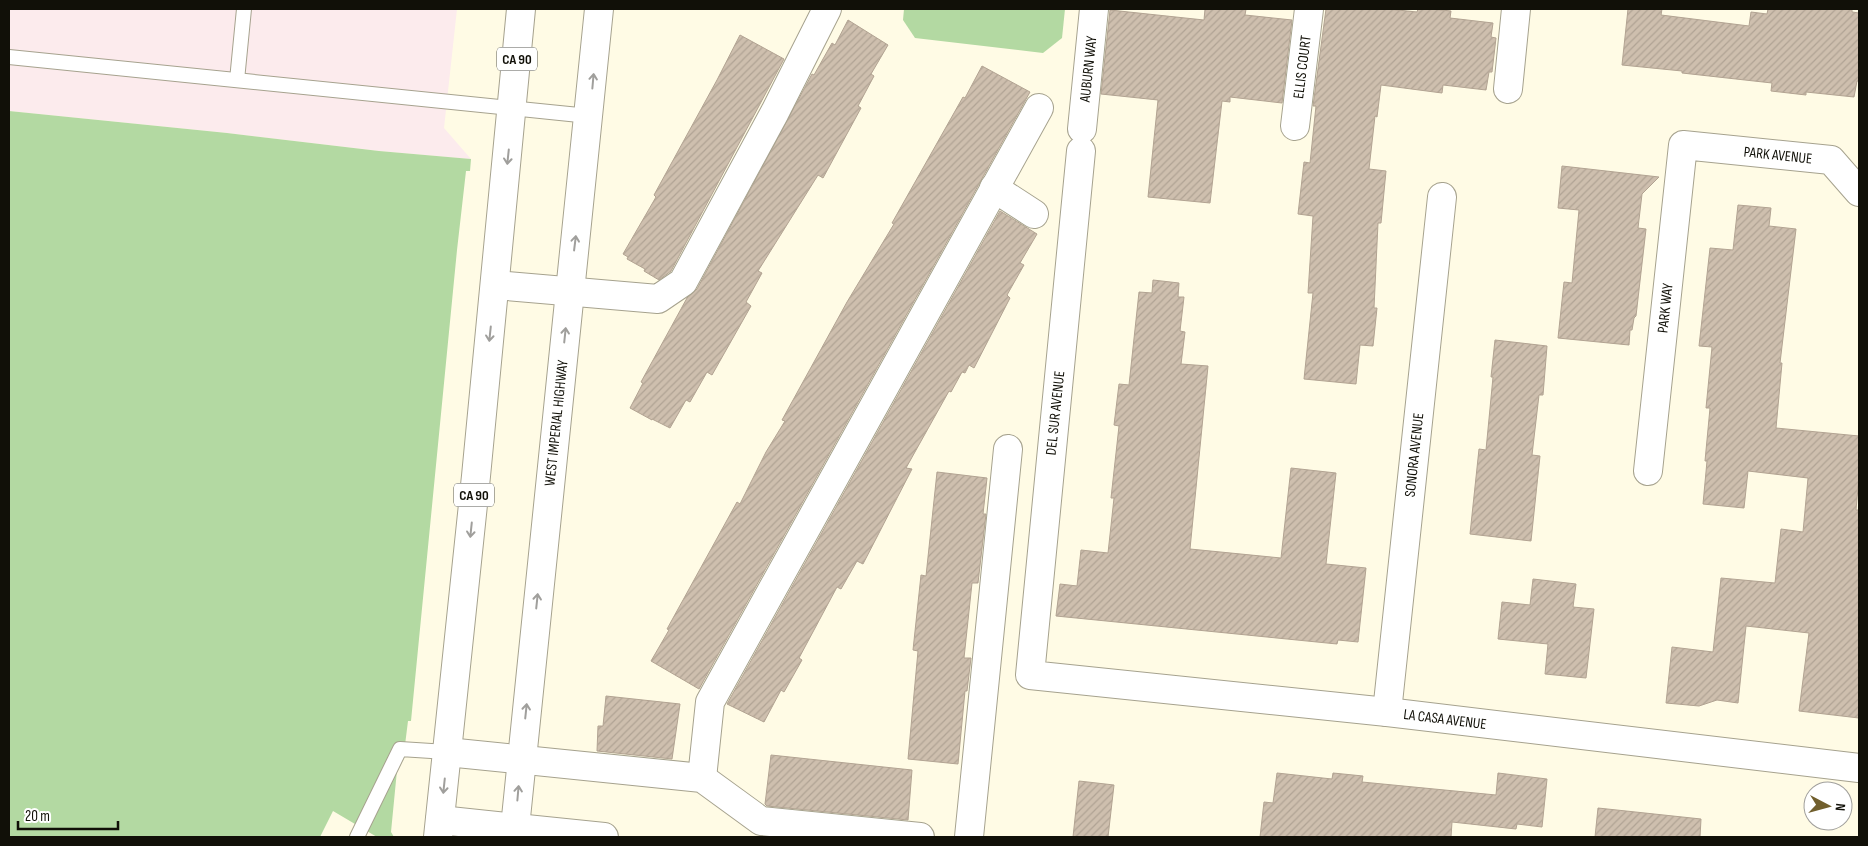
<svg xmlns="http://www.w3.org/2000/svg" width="1868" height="846" font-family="'Sofia Sans Condensed',sans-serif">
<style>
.commercial{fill:#fcebed}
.green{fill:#b3d9a2}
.building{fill:url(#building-hatch);stroke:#b2a392}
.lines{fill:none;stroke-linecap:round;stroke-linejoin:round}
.service-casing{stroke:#a6a28e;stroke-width:16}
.minor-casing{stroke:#a6a28e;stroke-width:30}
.primary-casing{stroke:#a6a28e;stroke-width:30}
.service{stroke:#fff;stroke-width:14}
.minor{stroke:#fff;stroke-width:28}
.primary{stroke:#fff;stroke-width:28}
.oneway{stroke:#a09f9c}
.labels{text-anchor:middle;stroke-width:4;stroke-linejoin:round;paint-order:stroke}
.shield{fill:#fff;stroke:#585852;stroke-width:1}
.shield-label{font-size:14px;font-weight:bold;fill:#111008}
.street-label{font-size:15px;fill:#111008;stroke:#fff}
</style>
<defs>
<pattern id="building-hatch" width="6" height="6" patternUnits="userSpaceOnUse" patternTransform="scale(1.25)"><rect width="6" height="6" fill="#cebfae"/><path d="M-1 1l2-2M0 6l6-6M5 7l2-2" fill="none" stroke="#b0a394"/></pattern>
</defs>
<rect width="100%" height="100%" fill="#fffbe5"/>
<path class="commercial" d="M9 9H457L444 128 471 159 379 151 227 133 9 111Z"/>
<g class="green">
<path d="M904 9H1065L1062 38 1043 53 915 38 903 20Z"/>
<path d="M9 111 227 133 379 151 471 159 470 171H466L457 250 411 721H408L403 761 398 760 391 832 394 837H377L333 811 320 837H9Z"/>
</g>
<g class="building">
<path d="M1205 9H1246L1245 15 1292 20 1282 103 1230 97V102L1222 101 1210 203 1148 197 1158 100 1101 94 1110 10 1204 20Z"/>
<path d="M1326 9H1388L1417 12 1418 9H1431L1451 11 1450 18 1493 23 1491 37 1496 38 1492 72H1489L1486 90 1443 85 1442 93 1381 85 1377 117 1375 116 1369 169 1386 171 1381 223H1378L1374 308H1377L1373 346 1360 345 1356 384 1304 379 1313 293H1308L1313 216 1298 214 1304 162 1310 163 1316 106H1313Z"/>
<path d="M1628 9H1662L1661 15 1749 26 1751 12 1767 14 1768 9H1852V12L1859 13V81H1857L1854 97 1806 92V95L1771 91 1772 83 1682 73V71L1622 65Z"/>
<path d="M848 20 888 45 871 74 874 76 858 106 861 108 823 178 818 175 758 271 762 273 746 302 751 306 712 375 707 372 690 402 686 400 670 428 652 419V420L630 408 643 383 641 382 687 298 697 289 812 74 814 75 832 43 835 45Z"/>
<path d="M740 35 784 59 671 271 659 280 644 271 645 269 627 259 628 257 623 254 656 197 654 195 717 80Z"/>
<path d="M982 66 1030 92 699 689 651 661 669 630 667 629 737 502 740 504 766 452 785 421 782 420 847 302 894 224 892 223 963 97 965 98Z"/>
<path d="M1562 166 1659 177 1642 194 1638 228 1646 229 1636 316 1634 318 1632 330H1630L1629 345 1558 338 1564 282 1572 283 1579 210 1558 208Z"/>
<path d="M1738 205 1771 208 1769 226 1796 229 1780 363H1782L1776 428 1859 436V477L1856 510H1859V718L1799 711 1809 633 1746 626 1738 703 1717 700 1699 706 1666 703 1672 647 1713 652 1721 578 1775 583 1781 529 1803 532 1808 478 1748 471 1744 508 1703 504 1707 461H1705L1710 408H1706L1712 347 1699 346 1710 248 1733 250Z"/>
<path d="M1000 211 1037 234 1020 263 1024 265 1007 295 1010 298 974 368 969 365 965 373 962 372 951 392 949 391 906 468 912 469 863 564 857 561 841 589 837 587 799 658 802 660 784 692 781 690 764 722 727 704Z"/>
<path d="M1153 280 1179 283 1178 297H1184L1180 331 1185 332 1181 364 1208 366 1190 549 1281 558 1291 468 1336 473 1326 564 1366 568 1358 642 1338 640 1337 644 1056 616 1060 584 1077 586 1081 550 1108 553 1114 498H1111L1119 426 1114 425 1119 384 1129 385 1139 292 1152 293Z"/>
<path d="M1495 340 1547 346 1543 395H1539L1532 455 1540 456 1531 541 1470 534 1479 449 1486 450 1493 377H1491Z"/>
<path d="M937 472 987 478 983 514H986L978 583H972L964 658H971L967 691H965L958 764 908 759 918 651 913 650 921 575 926 576Z"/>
<path d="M1533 579 1576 584 1573 607 1594 609 1586 678 1545 674 1548 644 1498 639 1502 602 1530 605Z"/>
<path d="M606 696 680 704 672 759 597 751 598 726H603Z"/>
<path d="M771 755 912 770 908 820 767 806 765 804Z"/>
<path d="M1277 773 1332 779 1333 773 1363 776 1362 782 1496 795 1498 773 1547 779 1542 827 1517 824 1516 829 1452 822 1451 837H1260L1264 802 1273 803Z"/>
<path d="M1079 781 1114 785 1108 837H1073Z"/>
<path d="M1598 808 1701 819 1700 837H1595Z"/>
</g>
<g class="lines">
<g class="service-casing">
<g id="service">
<path d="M9 57 589 116"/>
<path d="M237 80 244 9"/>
<path d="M357 837 400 749 447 752"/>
</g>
</g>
<g class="minor-casing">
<g id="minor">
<path d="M1508 89 1516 9"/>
<path d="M1295 126 1309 9"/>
<path d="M1082 129 1094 9"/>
<path d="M1081 151 1030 675 1387 712 1859 768"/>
<path d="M994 188 1034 214"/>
<path d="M495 285 658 299 683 282 775 112 827 9"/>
<path d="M1648 471 1683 145 1831 160 1859 192"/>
<path d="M1387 712 1442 197"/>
<path d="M447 752 702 778 761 821 920 837"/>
<path d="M702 778 710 702 1039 108"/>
<path d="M440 820 604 837"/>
<path d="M969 837 1008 449"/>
</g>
</g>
<g class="primary-casing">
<g id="primary">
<path d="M438 837 476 476 521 9"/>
<path d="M514 837 599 9"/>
</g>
</g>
<use href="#service" class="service"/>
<use href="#minor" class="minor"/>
<use href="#primary" class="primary"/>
</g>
<defs><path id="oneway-shaft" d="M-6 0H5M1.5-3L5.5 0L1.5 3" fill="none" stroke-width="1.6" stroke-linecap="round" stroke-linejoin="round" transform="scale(1.25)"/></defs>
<g class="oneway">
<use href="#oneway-shaft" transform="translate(593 81) rotate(-85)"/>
<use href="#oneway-shaft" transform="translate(508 157) rotate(96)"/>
<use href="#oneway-shaft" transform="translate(575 243) rotate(-83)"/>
<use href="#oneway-shaft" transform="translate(490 334) rotate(96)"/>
<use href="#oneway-shaft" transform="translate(565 335) rotate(-84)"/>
<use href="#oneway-shaft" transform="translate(471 530) rotate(96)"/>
<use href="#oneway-shaft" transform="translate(537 601) rotate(-84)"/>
<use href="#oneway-shaft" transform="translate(526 711) rotate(-84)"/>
<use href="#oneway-shaft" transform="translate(444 786) rotate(96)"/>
<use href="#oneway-shaft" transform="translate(518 793) rotate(-85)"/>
</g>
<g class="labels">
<g class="shield">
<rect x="497" y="47.5" width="40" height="23" rx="4"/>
<rect x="454" y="483.5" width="40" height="23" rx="4"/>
</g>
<g class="shield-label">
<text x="517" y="64">CA 90</text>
<text x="474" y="500">CA 90</text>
</g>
<g class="street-label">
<text transform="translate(1302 67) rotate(-83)" y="5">ELLIS COURT</text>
<text transform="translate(1088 69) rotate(-84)" y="5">AUBURN WAY</text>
<text transform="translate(1778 155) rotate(6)" y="5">PARK AVENUE</text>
<text transform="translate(1665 308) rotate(-84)" y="5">PARK WAY</text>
<text transform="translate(1055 413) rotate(-84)" y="5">DEL SUR AVENUE</text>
<text transform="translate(556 423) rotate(-84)" y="5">WEST IMPERIAL HIGHWAY</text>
<text transform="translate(1414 455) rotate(-84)" y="5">SONORA AVENUE</text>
<text transform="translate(1445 719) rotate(7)" y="5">LA CASA AVENUE</text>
</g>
</g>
<rect width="1868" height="846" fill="none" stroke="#111008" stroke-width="20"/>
<g transform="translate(1828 806) rotate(96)"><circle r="24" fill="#ffffff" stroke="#a09f9c"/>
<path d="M0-4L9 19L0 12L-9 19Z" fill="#715f2d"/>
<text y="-8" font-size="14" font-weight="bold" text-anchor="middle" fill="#111008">N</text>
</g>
<path d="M18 821v8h100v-8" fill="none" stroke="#111008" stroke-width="2.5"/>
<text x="25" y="821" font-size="15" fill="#111008" stroke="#ffffff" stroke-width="4" paint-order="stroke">20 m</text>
</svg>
